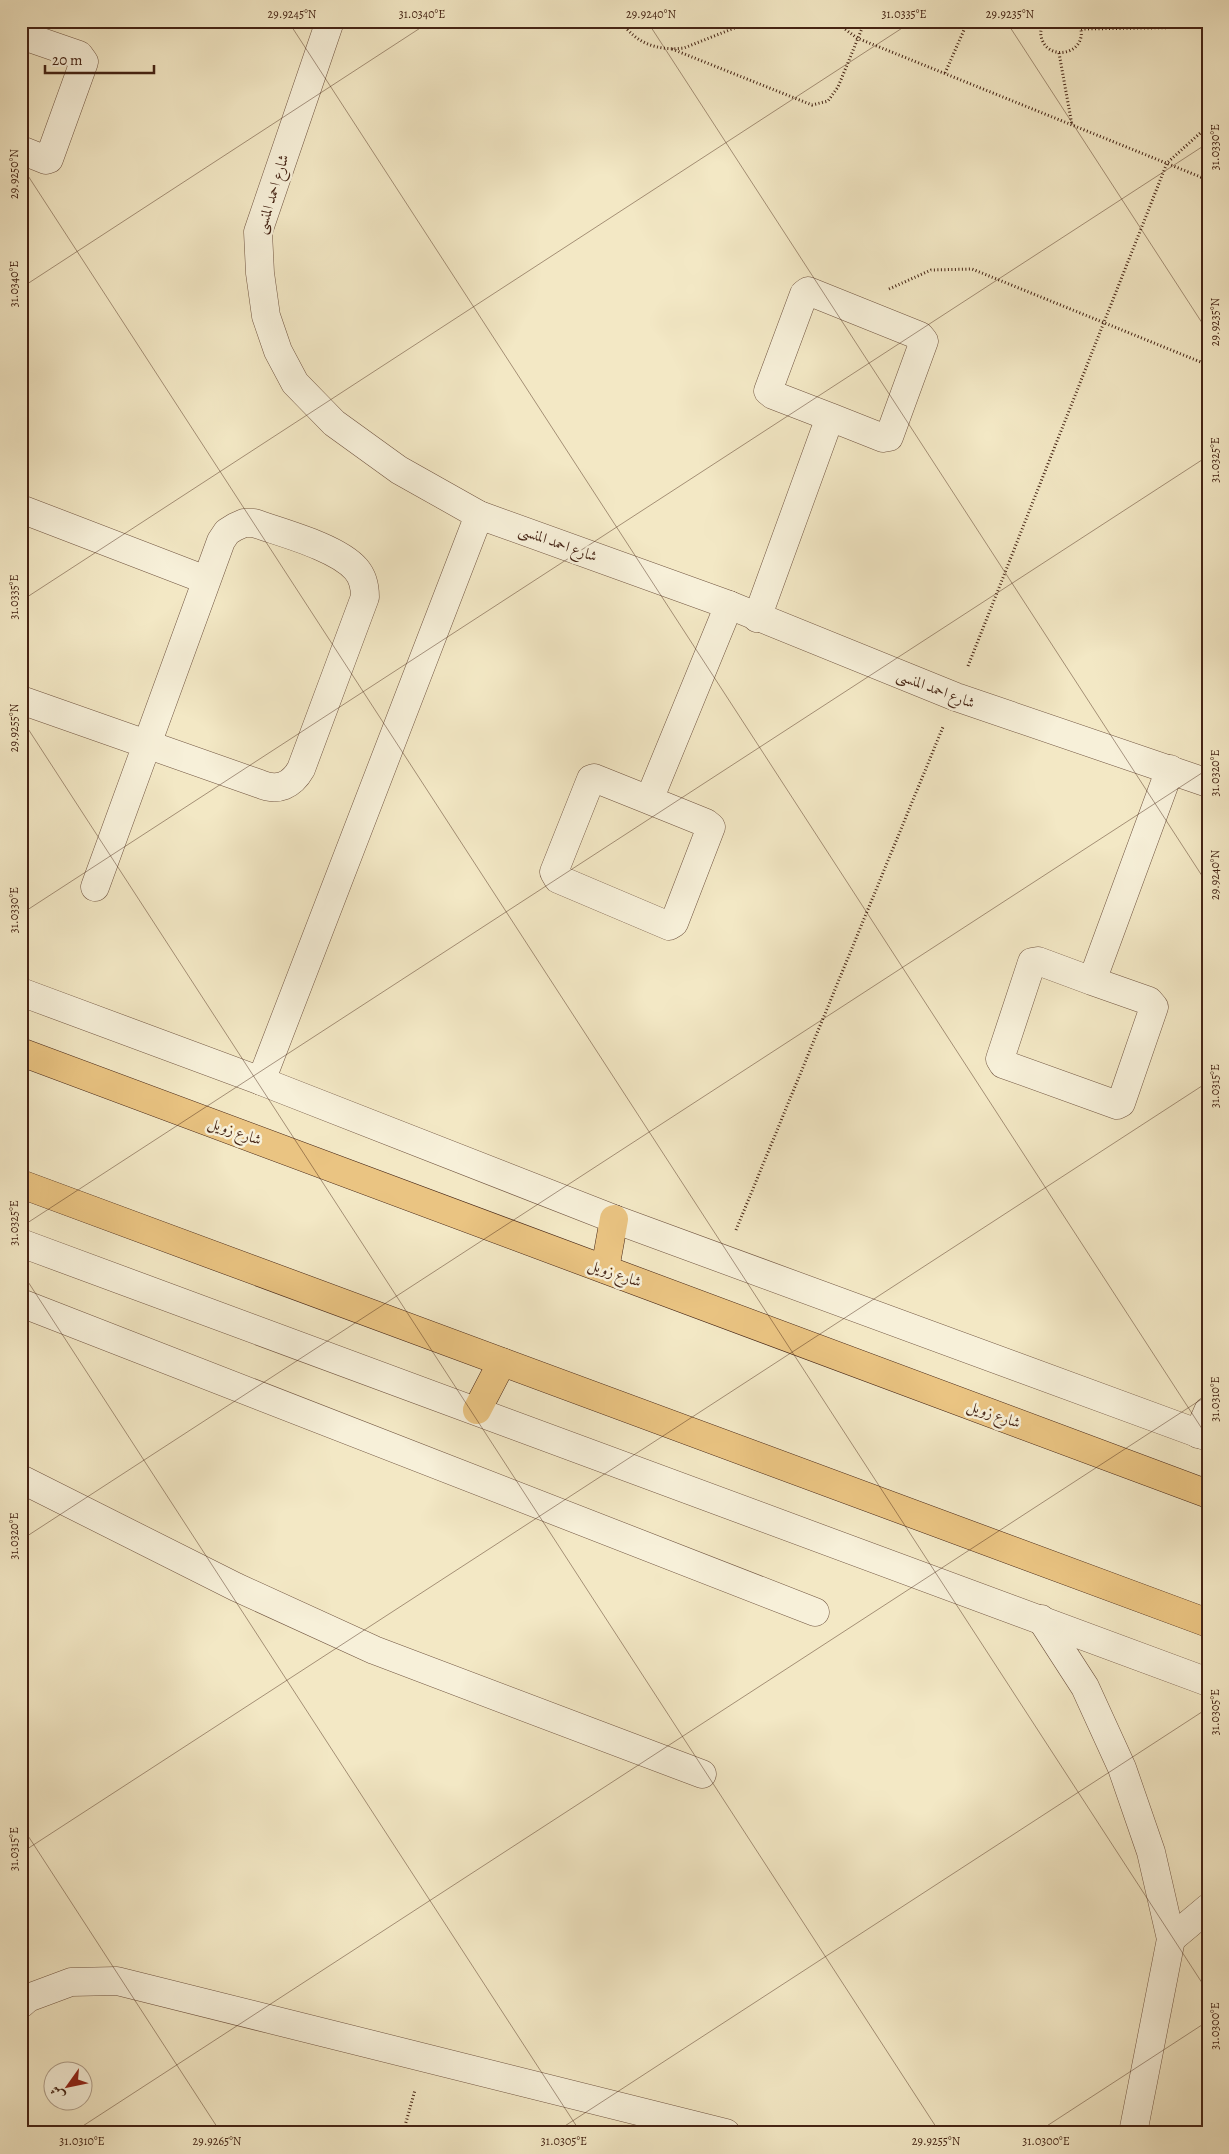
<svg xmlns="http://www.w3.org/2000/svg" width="1229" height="2154" font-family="Alegreya,Amiri,serif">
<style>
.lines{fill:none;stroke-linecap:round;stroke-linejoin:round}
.minor-casing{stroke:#705440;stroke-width:29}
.major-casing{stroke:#442314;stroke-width:29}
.path{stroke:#442314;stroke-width:3;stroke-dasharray:1 2.5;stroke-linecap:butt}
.minor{stroke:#f7f0d9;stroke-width:28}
.major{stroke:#eac482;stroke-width:28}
.ticks{fill:none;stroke:#442314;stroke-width:1;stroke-opacity:0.45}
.labels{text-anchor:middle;stroke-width:5;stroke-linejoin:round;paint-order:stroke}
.street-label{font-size:15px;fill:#442314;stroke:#f7f0d9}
.neatline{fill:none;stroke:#442314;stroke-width:2}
.ticks-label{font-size:12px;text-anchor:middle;fill:#442314}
</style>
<rect width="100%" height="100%" fill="#f3e8c5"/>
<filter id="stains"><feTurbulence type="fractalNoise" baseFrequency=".004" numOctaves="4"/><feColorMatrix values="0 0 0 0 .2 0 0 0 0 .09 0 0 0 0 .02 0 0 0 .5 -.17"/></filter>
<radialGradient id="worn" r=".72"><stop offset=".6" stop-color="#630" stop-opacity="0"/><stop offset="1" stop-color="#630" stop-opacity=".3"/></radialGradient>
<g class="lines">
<g class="minor-casing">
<g id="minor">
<path d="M330 21 258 232 260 273 266 316 278 351 295 383 334 423 399 470 479 515 729 605 956 697 1208 783"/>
<path d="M21 35 79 55 84 62 49 159 46 160 21 150"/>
<path d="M21 509 206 580"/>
<path d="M757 618 830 417 773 395 768 391 804 294 808 291 920 336 924 341 889 437 883 438 830 417"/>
<path d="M21 700 260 784C278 792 292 785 301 769L365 597C365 587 363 577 356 569 337 547 282 533 254 523H244L235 527 227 532 221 541 95 887"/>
<path d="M649 800 706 823 711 827 674 923 669 926 558 879 554 872 591 779 594 778 649 800 729 605"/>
<path d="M1092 981 1038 961 1032 962 1000 1059 1003 1064 1117 1105 1121 1103 1154 1007 1149 1001 1092 981 1170 769"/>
<path d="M21 992 261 1081 614 1219 1208 1437"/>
<path d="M261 1081 479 515"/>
<path d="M21 1243 1208 1682"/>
<path d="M21 1303 815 1612"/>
<path d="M1198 1434 1208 1411"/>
<path d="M21 1479 236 1587 374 1650 702 1774"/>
<path d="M1041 1619 1085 1687 1122 1768 1151 1852 1171 1939 1133 2133"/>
<path d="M1171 1939 1208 1908"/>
<path d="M21 2004 28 1998 71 1982 117 1981 726 2133"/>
</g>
</g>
<g class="major-casing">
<g id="major">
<path d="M21 1052 1208 1494"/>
<path d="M21 1184 1208 1623"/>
<path d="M605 1269 614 1219"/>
<path d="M477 1410 502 1362"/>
</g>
</g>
<g class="path">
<path d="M621 21C636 44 658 51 684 48L752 21"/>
<path d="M834 21 857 38 1208 180"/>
<path d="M1045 21C1042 26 1040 31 1041 36 1047 65 1094 53 1078 21"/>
<path d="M1081 29 1208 27"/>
<path d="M672 49 812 105 828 101 838 87 865 21"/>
<path d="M1059 53 1072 125"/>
<path d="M945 73 968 21"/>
<path d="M889 289 931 270 972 269 1208 365"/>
<path d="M968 666 1167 163 1208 126"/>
<path d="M736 1230 943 727"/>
<path d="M403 2133 415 2090"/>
</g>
<use href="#minor" class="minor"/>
<use href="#major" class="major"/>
</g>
<path class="ticks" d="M288 21 1208 1438M647 21 1208 885M1006 21 1208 332M21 165 1208 1992M21 288 431 21M21 601 913 21M21 718 940 2133M21 914 1208 143M21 1227 1208 456M21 1271 581 2133M21 1540 1208 769M21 1825 221 2133M21 1853 1208 1082M72 2133 1208 1395M554 2133 1208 1708M1036 2133 1208 2021"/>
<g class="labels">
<g class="street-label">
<text transform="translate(272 194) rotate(-73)" y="5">شارع احمد المنسى</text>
<text transform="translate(558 543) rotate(20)" y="5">شارع احمد المنسى</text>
<text transform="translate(936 689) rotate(21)" y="5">شارع احمد المنسى</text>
<text transform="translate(235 1131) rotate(20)" y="5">شارع زويل</text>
<text transform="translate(615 1273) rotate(20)" y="5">شارع زويل</text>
<text transform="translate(994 1414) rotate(20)" y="5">شارع زويل</text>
</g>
</g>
<rect width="1229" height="2154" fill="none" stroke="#f3e8c5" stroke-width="55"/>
<g transform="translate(68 2086) rotate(237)"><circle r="24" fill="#f7f0d9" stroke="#af9e8a"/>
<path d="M0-4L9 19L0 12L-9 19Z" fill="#8f2418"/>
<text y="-8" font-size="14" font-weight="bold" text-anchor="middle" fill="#442314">ش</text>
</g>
<path d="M45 65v8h109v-8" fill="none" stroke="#442314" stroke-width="2.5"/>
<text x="52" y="65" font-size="15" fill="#442314" stroke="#f7f0d9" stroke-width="4" paint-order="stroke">20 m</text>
<rect x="28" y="28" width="1174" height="2098" class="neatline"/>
<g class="ticks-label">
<text x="292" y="18">29.9245°N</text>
<text x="422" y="18">31.0340°E</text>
<text x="651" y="18">29.9240°N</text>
<text x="904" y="18">31.0335°E</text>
<text x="1010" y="18">29.9235°N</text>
<text transform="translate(1215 147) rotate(-90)" y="4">31.0330°E</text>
<text transform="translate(14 174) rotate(-90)" y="4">29.9250°N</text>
<text transform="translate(14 284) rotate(-90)" y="4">31.0340°E</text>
<text transform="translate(1215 322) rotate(-90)" y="4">29.9235°N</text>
<text transform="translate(1215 460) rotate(-90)" y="4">31.0325°E</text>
<text transform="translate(14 597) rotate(-90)" y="4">31.0335°E</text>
<text transform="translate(14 728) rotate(-90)" y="4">29.9255°N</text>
<text transform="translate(1215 773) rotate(-90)" y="4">31.0320°E</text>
<text transform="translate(1215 875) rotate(-90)" y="4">29.9240°N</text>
<text transform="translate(14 910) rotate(-90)" y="4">31.0330°E</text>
<text transform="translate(1215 1086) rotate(-90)" y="4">31.0315°E</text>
<text transform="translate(14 1223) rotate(-90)" y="4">31.0325°E</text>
<text transform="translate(1215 1399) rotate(-90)" y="4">31.0310°E</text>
<text transform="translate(14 1536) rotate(-90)" y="4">31.0320°E</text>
<text transform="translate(1215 1712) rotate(-90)" y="4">31.0305°E</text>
<text transform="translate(14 1849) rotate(-90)" y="4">31.0315°E</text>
<text transform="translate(1215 2026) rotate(-90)" y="4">31.0300°E</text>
<text x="82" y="2145">31.0310°E</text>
<text x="217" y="2145">29.9265°N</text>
<text x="564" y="2145">31.0305°E</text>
<text x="936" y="2145">29.9255°N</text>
<text x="1046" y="2145">31.0300°E</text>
</g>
<rect width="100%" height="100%" filter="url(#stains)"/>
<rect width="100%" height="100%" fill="url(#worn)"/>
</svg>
